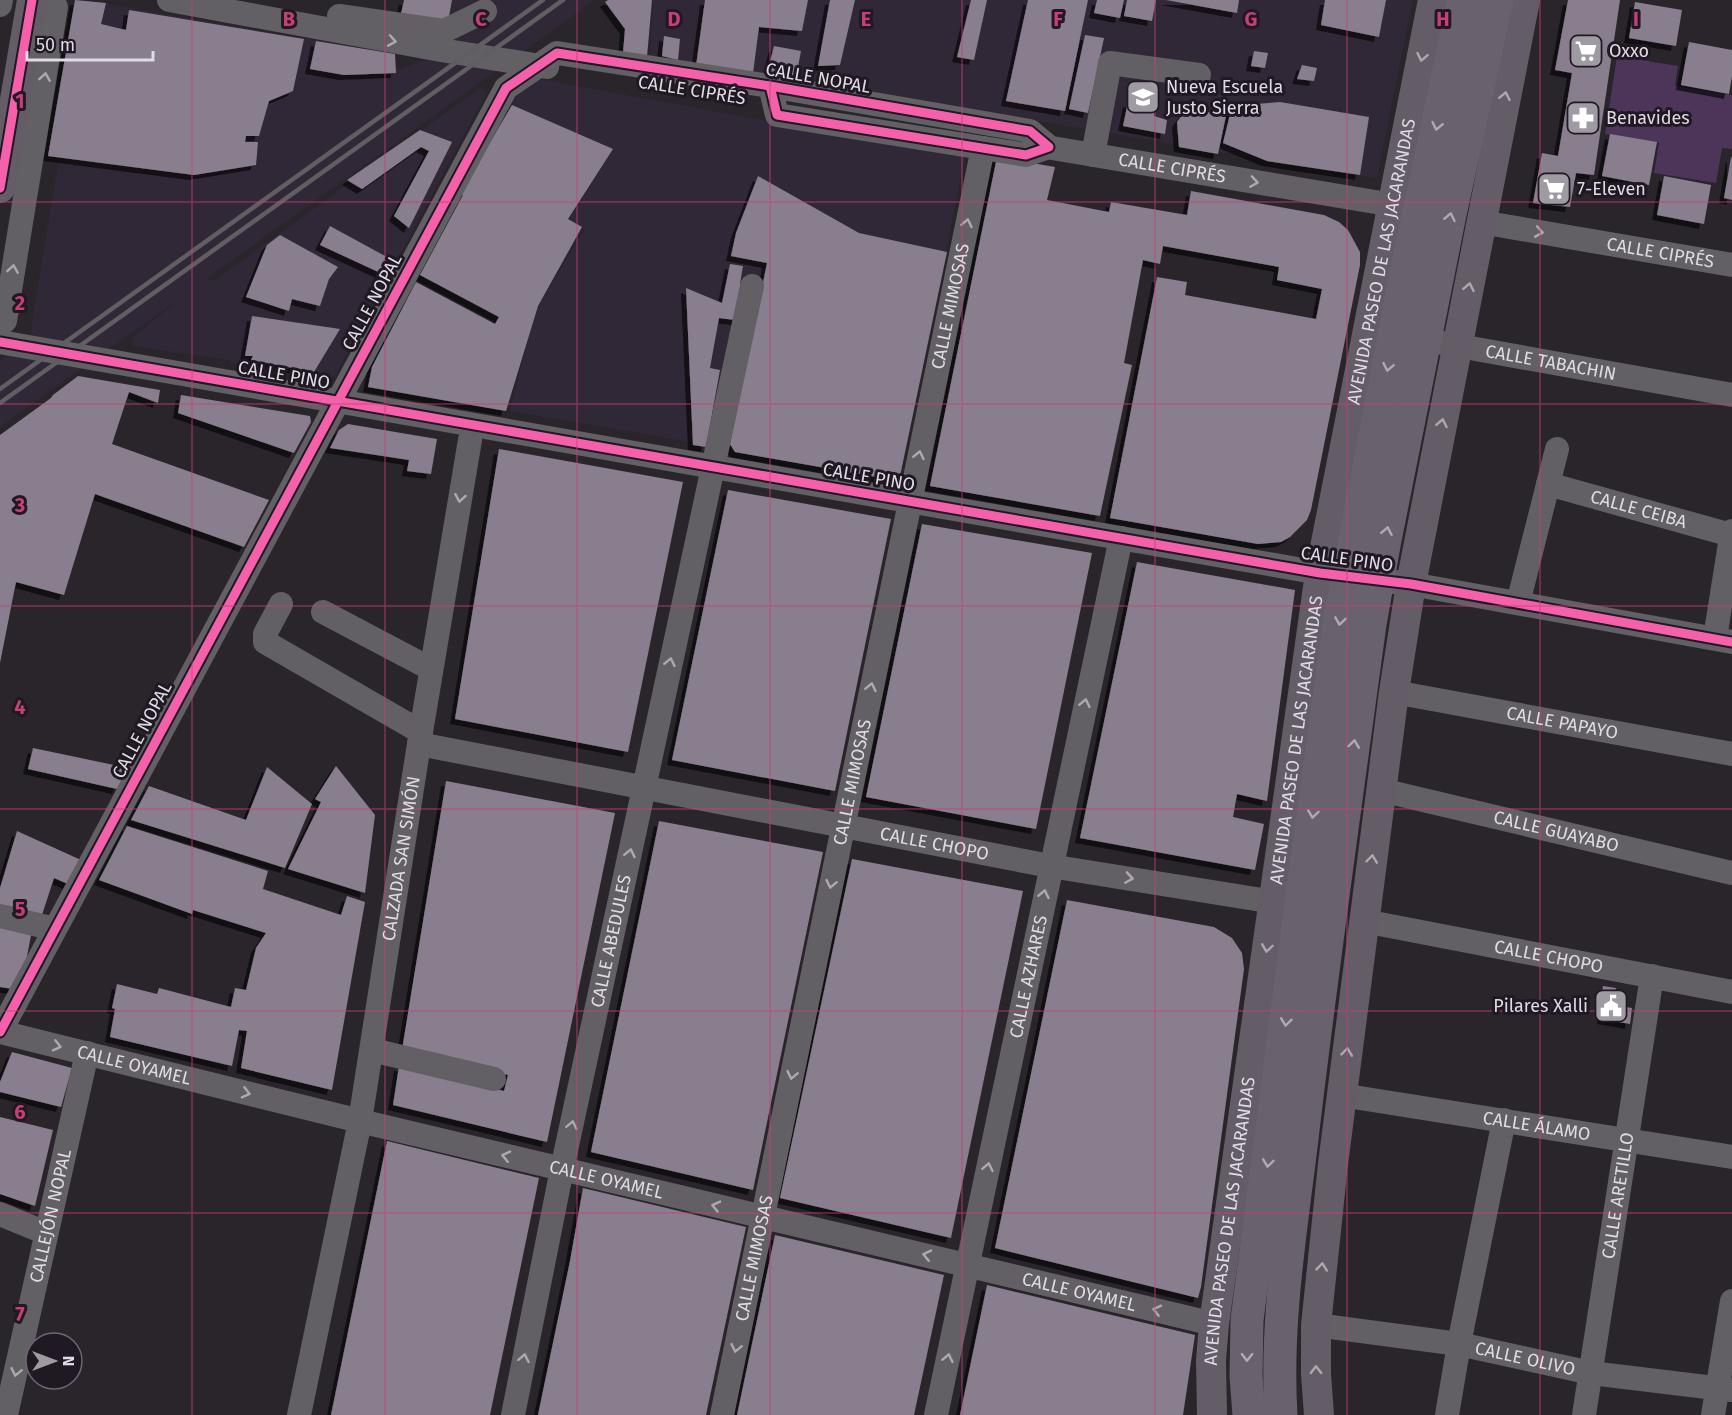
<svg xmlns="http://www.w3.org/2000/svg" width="1732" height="1415" font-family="'Fira Sans',sans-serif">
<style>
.built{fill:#312837}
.green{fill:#4c3559}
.building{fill:#887e8e;filter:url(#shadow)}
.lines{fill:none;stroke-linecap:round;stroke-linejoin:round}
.minor{stroke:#626064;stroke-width:24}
.major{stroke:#645c67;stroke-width:30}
.highway{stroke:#6a616f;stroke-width:33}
.rail{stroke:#605e62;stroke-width:4.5}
.cycleway-casing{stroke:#201924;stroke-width:13}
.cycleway{stroke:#f560ab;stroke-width:9}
.oneway{stroke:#ada9b0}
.oneway2{stroke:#aea8b1}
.oneway3{stroke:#b0aab5}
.grid{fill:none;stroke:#c83f76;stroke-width:1.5;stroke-opacity:0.55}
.labels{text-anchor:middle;stroke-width:6;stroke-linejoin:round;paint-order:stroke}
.poi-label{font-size:18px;fill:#dfdae3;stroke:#201924;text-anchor:start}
.street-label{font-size:18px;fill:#dfdae3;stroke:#201924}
.grid-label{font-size:20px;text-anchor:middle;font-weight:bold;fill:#c83f76;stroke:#201924;stroke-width:6;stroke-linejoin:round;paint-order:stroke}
</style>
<defs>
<filter id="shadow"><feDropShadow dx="-5" dy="5" stdDeviation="0" flood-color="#0009"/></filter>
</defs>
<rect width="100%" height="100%" fill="#29252b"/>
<g class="built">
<path d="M85 0 395 54 396 70 420 62 471 25 448 20 452 0H595L206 279 214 281 481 87 487 92 335 376 327 380 231 363 229 360 133 346V337L179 299 0 427V360L33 336 30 334Z"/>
<path d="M653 0H1413L1377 178 650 56Z"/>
<path d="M528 77 965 157 900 478 510 411 535 310 585 229 569 219 612 151 512 105Z"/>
</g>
<path class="green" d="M1617 56 1678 66 1675 86 1732 95V149L1722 148 1716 183 1654 173 1659 143 1605 134Z"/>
<g class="building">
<path d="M75 0 106 3 101 24 126 30 129 10 304 39 293 91 269 101 259 136H246L245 142H258L256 165 194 175 48 156Z"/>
<path d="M404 0H452L448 22 401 14Z"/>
<path d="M608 0H652L647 57 623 53 625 29 605 2Z"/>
<path d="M705 0H808L802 31 759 27 753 73 696 66Z"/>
<path d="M830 0H855L840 65 818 66Z"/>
<path d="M971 0H987L974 60 957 57Z"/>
<path d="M1028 0H1088L1065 111 1006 101Z"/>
<path d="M1097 0H1124L1120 18 1094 13Z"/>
<path d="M1127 0H1156L1152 21 1124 16Z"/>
<path d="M1166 0H1239L1237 13Z"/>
<path d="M1325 0H1386L1379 37 1321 25Z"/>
<path d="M1568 0H1620L1594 175 1576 173 1570 207 1533 203 1542 153 1558 156 1572 73 1555 70Z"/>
<path d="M1635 2 1682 10 1676 46 1629 38Z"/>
<path d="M1085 35 1104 38 1088 113 1069 109Z"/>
<path d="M664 36 680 39 678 60 662 56Z"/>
<path d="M316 41 395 54 396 73 344 75 310 69Z"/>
<path d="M1689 42 1732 50V76L1729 94 1681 85Z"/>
<path d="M774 46 801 51 796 78 767 74Z"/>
<path d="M1254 51 1268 53 1265 68 1251 66Z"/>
<path d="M1302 65 1317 68 1314 81 1297 79Z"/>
<path d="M1128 102 1154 107V116L1167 120 1165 134 1123 126Z"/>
<path d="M1280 102 1369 117 1360 175 1267 161 1223 143 1232 106Z"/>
<path d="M512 105 613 149 568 219 582 227 538 306 506 411 368 387 372 367 416 282 495 324 499 317 420 275 463 195 460 194Z"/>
<path d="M1227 111 1218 154 1179 147 1177 122 1184 113Z"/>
<path d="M420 130 452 142 409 228 394 216 429 151 421 147 362 189 347 180Z"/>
<path d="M1610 134 1657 142 1649 185 1602 176Z"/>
<path d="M997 157 1055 167 1047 200 1109 212 1111 202 1187 215 1191 191 1324 215 1339 222 1348 230 1360 252V265L1311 510 1307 520 1290 537 1281 542 1258 544 1110 518 1157 277 1187 282 1185 295 1316 319 1322 289 1277 280 1279 267 1163 246 1160 264 1143 260 1124 363 1132 365 1100 516 930 486Z"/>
<path d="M1731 157 1732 158V200L1724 198Z"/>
<path d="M758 176 859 233 947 252 899 481 735 452 730 444 767 263 731 256 736 233Z"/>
<path d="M1664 176 1711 185 1704 224 1657 215Z"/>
<path d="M330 226 396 262 387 276 320 245Z"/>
<path d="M280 235 338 267 329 279 320 306 292 299 289 311 246 297 267 245Z"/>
<path d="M730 264 743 266 740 284 749 286 743 321 719 318 710 368 720 370 706 447 693 445 686 288 722 303Z"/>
<path d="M252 316 340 329 314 372 251 360 253 356H245Z"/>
<path d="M78 376 160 390 158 403 129 392 112 444 269 500 244 547 95 494 64 595 16 582 0 663V435L51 398 53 395Z"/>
<path d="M181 395 310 416 311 422 294 453 178 413Z"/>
<path d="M348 424 437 439 431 474 407 471 409 460 330 448 339 430Z"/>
<path d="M499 449 683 482 628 752 455 719Z"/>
<path d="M728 490 891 519 835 791 672 760Z"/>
<path d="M922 524 1092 553 1036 829 866 797Z"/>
<path d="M1137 562 1295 590 1267 801 1237 794 1233 817 1264 824 1255 870 1080 838Z"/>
<path d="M33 748 114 765 126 771 117 789 28 769Z"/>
<path d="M336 766 375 815 365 893 288 869 321 802 315 799Z"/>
<path d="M267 767 312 804 285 868 131 820 149 786 246 820Z"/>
<path d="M446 781 615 813 547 1142 393 1105 399 1066 504 1091 508 1075 402 1050Z"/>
<path d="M659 821 823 852 753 1190 591 1152Z"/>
<path d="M127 826 268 871 263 889 341 915 347 896 365 902 332 1090 241 1068 247 1031 239 1030 232 1066 110 1037 115 1009 112 1008 117 984 157 994 159 988 231 1007 235 988 246 990 256 948 266 933 193 910 192 914 99 880Z"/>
<path d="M17 831 81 860 68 884 54 878 41 918 0 905V888Z"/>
<path d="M852 859 1023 891 951 1238 780 1198Z"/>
<path d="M1067 900 1214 927 1232 938 1242 953 1244 969 1201 1287 1198 1298 995 1248Z"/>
<path d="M0 924 32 930 25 967 13 989 0 987Z"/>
<path d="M1603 986 1616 988 1613 1005 1632 1008 1630 1024 1602 1019 1604 1008 1600 1007Z"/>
<path d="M12 1052 72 1068 61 1107 0 1092V1082Z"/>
<path d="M0 1117 53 1130 35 1206 0 1194Z"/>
<path d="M387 1141 539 1178 490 1415H331Z"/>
<path d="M583 1188 746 1227 706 1415H538L570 1261Z"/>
<path d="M775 1235 944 1275 914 1415H737Z"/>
<path d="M987 1285 1195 1335 1183 1415H960Z"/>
</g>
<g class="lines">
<g class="minor">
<path d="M169 0 441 50 547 67"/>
<path d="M0 5 1 0"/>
<path d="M339 16 444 31 485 11"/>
<path id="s1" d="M1034 145 1393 205"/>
<path d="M1093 155 1110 63 1199 75"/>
<path id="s2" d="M1481 222 1732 265"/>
<path d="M0 325 5 321 56 7 52 0"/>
<path id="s3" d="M1409 337 1732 395"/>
<path d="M0 342 1320 573 1411 584 1732 642"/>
<path id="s4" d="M1548 484 1731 535"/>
<path d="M1518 603 1557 449"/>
<path d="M281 604 265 634V642L421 732"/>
<path d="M323 612 431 669"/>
<path d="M1715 638 1732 531"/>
<path id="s5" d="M1394 692 1732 754"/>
<path id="s6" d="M419 744 1050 866 1274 902"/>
<path id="s7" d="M1381 790 1732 873"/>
<path d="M0 916 55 929"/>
<path id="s8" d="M1364 921 1732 992"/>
<path d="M0 1032 506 88 557 53 770 86 1030 131 1049 147 1026 155 777 115 770 86"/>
<path id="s9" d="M0 1032 360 1121 1214 1324"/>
<path d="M372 1050 494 1079"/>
<path id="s10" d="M1341 1095 1732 1157"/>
<path d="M0 1214 46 1233"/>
<path id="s11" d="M1316 1325 1459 1344 1591 1373 1732 1390"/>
<path id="s12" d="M6 1415 87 1053"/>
<path id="s13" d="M299 1415 360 1121 419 744 470 440"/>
<path id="s14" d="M513 1415 562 1169 752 286"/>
<path id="s15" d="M722 1415 983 148"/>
<path id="s16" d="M936 1415 1121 538"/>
<path d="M1447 1415 1459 1344 1504 1120"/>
<path id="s17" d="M1584 1415 1652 976"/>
<path d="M1713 1415 1732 1301"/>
</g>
<g class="major">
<path d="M0 188 32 0"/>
<path id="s18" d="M1212 1415 1211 1360 1214 1324 1320 573 1433 0"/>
<path d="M1319 1415 1316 1374V1325L1333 1164 1394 692 1411 584 1525 0"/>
</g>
<g class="highway">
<path d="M1249 1415 1246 1376 1247 1320 1304 880 1340 618 1407 268 1464 0"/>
<path d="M1281 1415C1275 1319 1292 1225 1303 1130 1323 961 1347 793 1370 624L1384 545 1450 214 1497 0"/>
</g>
<g class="rail">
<path d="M0 389 543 0"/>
<path d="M0 403 563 0"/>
</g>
<g class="cycleway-casing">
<g id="cycleway">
<path d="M0 188 32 0"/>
<path d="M0 342 1320 573 1411 584 1732 642"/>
<path d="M0 1032 506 88 557 53 770 86 1030 131 1049 147 1026 155 777 115 770 86"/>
</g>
</g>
<use href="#cycleway" class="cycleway"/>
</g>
<defs><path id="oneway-chevron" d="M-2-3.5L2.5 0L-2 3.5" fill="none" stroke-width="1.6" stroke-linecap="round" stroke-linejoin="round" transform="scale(1.5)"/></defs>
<g class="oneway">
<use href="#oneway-chevron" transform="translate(392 41) rotate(10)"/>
<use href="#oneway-chevron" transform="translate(45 77) rotate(-81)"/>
<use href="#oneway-chevron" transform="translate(1254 182) rotate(9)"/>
<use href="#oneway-chevron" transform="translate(967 223) rotate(-78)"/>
<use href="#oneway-chevron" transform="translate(1539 232) rotate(10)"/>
<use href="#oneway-chevron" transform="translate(13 269) rotate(-81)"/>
<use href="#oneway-chevron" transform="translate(919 455) rotate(-78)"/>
<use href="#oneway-chevron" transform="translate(460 498) rotate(100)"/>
<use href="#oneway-chevron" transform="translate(670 662) rotate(-78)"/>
<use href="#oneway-chevron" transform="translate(871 687) rotate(-78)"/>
<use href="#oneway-chevron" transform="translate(1085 703) rotate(-78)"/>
<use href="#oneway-chevron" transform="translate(630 853) rotate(-78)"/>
<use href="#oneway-chevron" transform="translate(1129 878) rotate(9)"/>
<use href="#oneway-chevron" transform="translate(831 884) rotate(102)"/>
<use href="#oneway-chevron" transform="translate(1044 894) rotate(-78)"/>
<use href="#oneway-chevron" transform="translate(57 1046) rotate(14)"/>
<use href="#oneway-chevron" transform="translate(792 1075) rotate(102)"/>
<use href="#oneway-chevron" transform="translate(246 1093) rotate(14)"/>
<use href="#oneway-chevron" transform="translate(572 1125) rotate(-78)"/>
<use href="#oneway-chevron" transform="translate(506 1156) rotate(-167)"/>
<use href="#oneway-chevron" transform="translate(988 1167) rotate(-78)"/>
<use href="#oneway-chevron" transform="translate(716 1206) rotate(-167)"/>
<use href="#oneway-chevron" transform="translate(927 1255) rotate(-167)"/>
<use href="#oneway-chevron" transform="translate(1157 1310) rotate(-166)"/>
<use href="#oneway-chevron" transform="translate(736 1348) rotate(102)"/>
<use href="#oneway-chevron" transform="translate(524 1358) rotate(-79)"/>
<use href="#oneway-chevron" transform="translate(948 1358) rotate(-78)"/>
<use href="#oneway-chevron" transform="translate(16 1372) rotate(102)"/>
</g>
<g class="oneway2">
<use href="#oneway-chevron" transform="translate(1422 57) rotate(101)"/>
<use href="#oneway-chevron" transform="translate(1505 96) rotate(-79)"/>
<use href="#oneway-chevron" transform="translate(1469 287) rotate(-79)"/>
<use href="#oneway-chevron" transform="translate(1442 423) rotate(-79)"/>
<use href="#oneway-chevron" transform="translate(1372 859) rotate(-83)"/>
<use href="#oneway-chevron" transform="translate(1267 948) rotate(98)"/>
<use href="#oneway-chevron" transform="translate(1347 1052) rotate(-83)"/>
<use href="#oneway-chevron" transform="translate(1322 1267) rotate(-84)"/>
<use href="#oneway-chevron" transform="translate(1316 1370) rotate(-91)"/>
</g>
<g class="oneway3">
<use href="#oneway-chevron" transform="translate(1437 126) rotate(102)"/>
<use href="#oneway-chevron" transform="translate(1450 217) rotate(-78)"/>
<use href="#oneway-chevron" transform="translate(1388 367) rotate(101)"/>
<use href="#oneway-chevron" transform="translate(1387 531) rotate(-79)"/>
<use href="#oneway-chevron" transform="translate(1340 621) rotate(99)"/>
<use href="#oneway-chevron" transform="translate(1354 744) rotate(-82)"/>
<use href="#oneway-chevron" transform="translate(1313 814) rotate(98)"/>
<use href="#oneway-chevron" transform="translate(1286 1022) rotate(97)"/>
<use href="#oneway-chevron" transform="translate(1268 1163) rotate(98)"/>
<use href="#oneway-chevron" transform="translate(1247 1357) rotate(91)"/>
</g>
<path class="grid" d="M192 0V1415M385 0V1415M577 0V1415M770 0V1415M962 0V1415M1155 0V1415M1347 0V1415M1540 0V1415M0 202H1732M0 404H1732M0 606H1732M0 809H1732M0 1011H1732M0 1213H1732"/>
<defs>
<g id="supermarket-square" transform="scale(1.725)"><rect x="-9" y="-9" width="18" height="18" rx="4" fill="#9f9ba3" stroke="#201924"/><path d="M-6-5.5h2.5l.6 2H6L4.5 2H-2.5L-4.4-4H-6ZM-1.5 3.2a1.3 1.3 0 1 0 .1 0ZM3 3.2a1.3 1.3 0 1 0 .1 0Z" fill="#fff"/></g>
<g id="school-square" transform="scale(1.725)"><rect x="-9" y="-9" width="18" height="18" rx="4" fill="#9f9ba3" stroke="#201924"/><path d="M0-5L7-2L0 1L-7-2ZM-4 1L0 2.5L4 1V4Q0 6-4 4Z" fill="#fff"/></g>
<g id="pharmacy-square" transform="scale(1.725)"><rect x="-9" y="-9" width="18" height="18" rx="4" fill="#9f9ba3" stroke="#201924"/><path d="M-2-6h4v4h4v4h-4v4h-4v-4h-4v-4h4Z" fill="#fff"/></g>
<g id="civic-square" transform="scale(1.725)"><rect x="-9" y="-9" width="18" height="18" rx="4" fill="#9f9ba3" stroke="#201924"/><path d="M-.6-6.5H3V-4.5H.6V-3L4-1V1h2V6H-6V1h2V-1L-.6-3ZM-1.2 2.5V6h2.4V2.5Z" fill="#fff"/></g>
</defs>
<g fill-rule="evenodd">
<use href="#supermarket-square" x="1586" y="51"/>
<use href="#school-square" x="1143" y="97"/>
<use href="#pharmacy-square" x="1583" y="118"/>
<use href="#supermarket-square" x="1554" y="189"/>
<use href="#civic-square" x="1611" y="1006"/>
</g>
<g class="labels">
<g class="poi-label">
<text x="1609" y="57">Oxxo</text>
<text x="1166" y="93">Nueva Escuela<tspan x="1166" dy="21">Justo Sierra</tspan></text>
<text x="1606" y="124">Benavides</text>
<text x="1577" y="195">7-Eleven</text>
<text x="1588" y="1012" text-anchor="end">Pilares Xalli</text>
</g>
<g class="street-label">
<text transform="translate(818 78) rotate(10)" y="6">CALLE NOPAL</text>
<text transform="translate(692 90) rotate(9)" y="6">CALLE CIPRÉS</text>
<text dy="6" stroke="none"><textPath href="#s1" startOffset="140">CALLE CIPRÉS</textPath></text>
<text dy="6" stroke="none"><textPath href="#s2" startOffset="182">CALLE CIPRÉS</textPath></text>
<text dy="6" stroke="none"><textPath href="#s18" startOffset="1167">AVENIDA PASEO DE LAS JACARANDAS</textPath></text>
<text transform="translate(372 302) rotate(-62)" y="6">CALLE NOPAL</text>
<text dy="6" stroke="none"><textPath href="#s15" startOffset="1132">CALLE MIMOSAS</textPath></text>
<text dy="6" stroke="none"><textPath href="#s3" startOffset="144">CALLE TABACHIN</textPath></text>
<text transform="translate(284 375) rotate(10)" y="6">CALLE PINO</text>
<text transform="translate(869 477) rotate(10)" y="6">CALLE PINO</text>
<text dy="6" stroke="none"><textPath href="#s4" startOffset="94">CALLE CEIBA</textPath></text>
<text transform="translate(1347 559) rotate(8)" y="6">CALLE PINO</text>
<text dy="6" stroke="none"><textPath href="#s5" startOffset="171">CALLE PAPAYO</textPath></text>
<text transform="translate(142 730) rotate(-62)" y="6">CALLE NOPAL</text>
<text dy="6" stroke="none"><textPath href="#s18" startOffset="681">AVENIDA PASEO DE LAS JACARANDAS</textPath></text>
<text dy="6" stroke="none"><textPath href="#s15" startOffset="646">CALLE MIMOSAS</textPath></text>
<text dy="6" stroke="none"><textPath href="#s7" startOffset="180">CALLE GUAYABO</textPath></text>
<text dy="6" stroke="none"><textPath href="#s6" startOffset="525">CALLE CHOPO</textPath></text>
<text dy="6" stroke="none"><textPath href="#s13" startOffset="566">CALZADA SAN SIMÓN</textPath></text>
<text dy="6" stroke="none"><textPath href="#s14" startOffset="484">CALLE ABEDULES</textPath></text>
<text dy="6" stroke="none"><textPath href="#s8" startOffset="188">CALLE CHOPO</textPath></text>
<text dy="6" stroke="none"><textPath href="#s16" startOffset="448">CALLE AZHARES</textPath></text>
<text dy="6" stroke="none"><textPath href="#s9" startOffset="138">CALLE OYAMEL</textPath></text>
<text dy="6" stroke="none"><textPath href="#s10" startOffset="198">CALLE ÁLAMO</textPath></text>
<text dy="6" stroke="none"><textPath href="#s9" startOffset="624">CALLE OYAMEL</textPath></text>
<text dy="6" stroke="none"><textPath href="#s17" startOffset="222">CALLE ARETILLO</textPath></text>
<text dy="6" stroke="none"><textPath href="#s12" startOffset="204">CALLEJÓN NOPAL</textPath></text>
<text dy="6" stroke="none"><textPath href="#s18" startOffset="195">AVENIDA PASEO DE LAS JACARANDAS</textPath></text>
<text dy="6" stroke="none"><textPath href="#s15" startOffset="160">CALLE MIMOSAS</textPath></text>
<text dy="6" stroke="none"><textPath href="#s9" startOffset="1110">CALLE OYAMEL</textPath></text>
<text dy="6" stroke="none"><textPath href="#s11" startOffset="212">CALLE OLIVO</textPath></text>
</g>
</g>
<g class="grid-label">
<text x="289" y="26">B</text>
<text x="481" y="26">C</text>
<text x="674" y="26">D</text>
<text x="866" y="26">E</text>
<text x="1058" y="26">F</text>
<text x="1251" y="26">G</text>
<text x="1443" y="26">H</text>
<text x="1636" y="26">I</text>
<text x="20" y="108">1</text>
<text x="20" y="310">2</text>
<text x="20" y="512">3</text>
<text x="20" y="714">4</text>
<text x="20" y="916">5</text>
<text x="20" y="1119">6</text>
<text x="20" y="1321">7</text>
</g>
<g transform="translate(54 1361) rotate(90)"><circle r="28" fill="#201924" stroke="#6c6670" stroke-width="1.5"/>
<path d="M0-4.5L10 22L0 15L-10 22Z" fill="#9f9ba3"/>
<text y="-9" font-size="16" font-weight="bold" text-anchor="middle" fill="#dfdae3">N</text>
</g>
<path d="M27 51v9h126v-9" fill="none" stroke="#dfdae3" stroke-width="3"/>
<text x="36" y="51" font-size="18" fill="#dfdae3" stroke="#201924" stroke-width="4.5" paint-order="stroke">50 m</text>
</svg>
